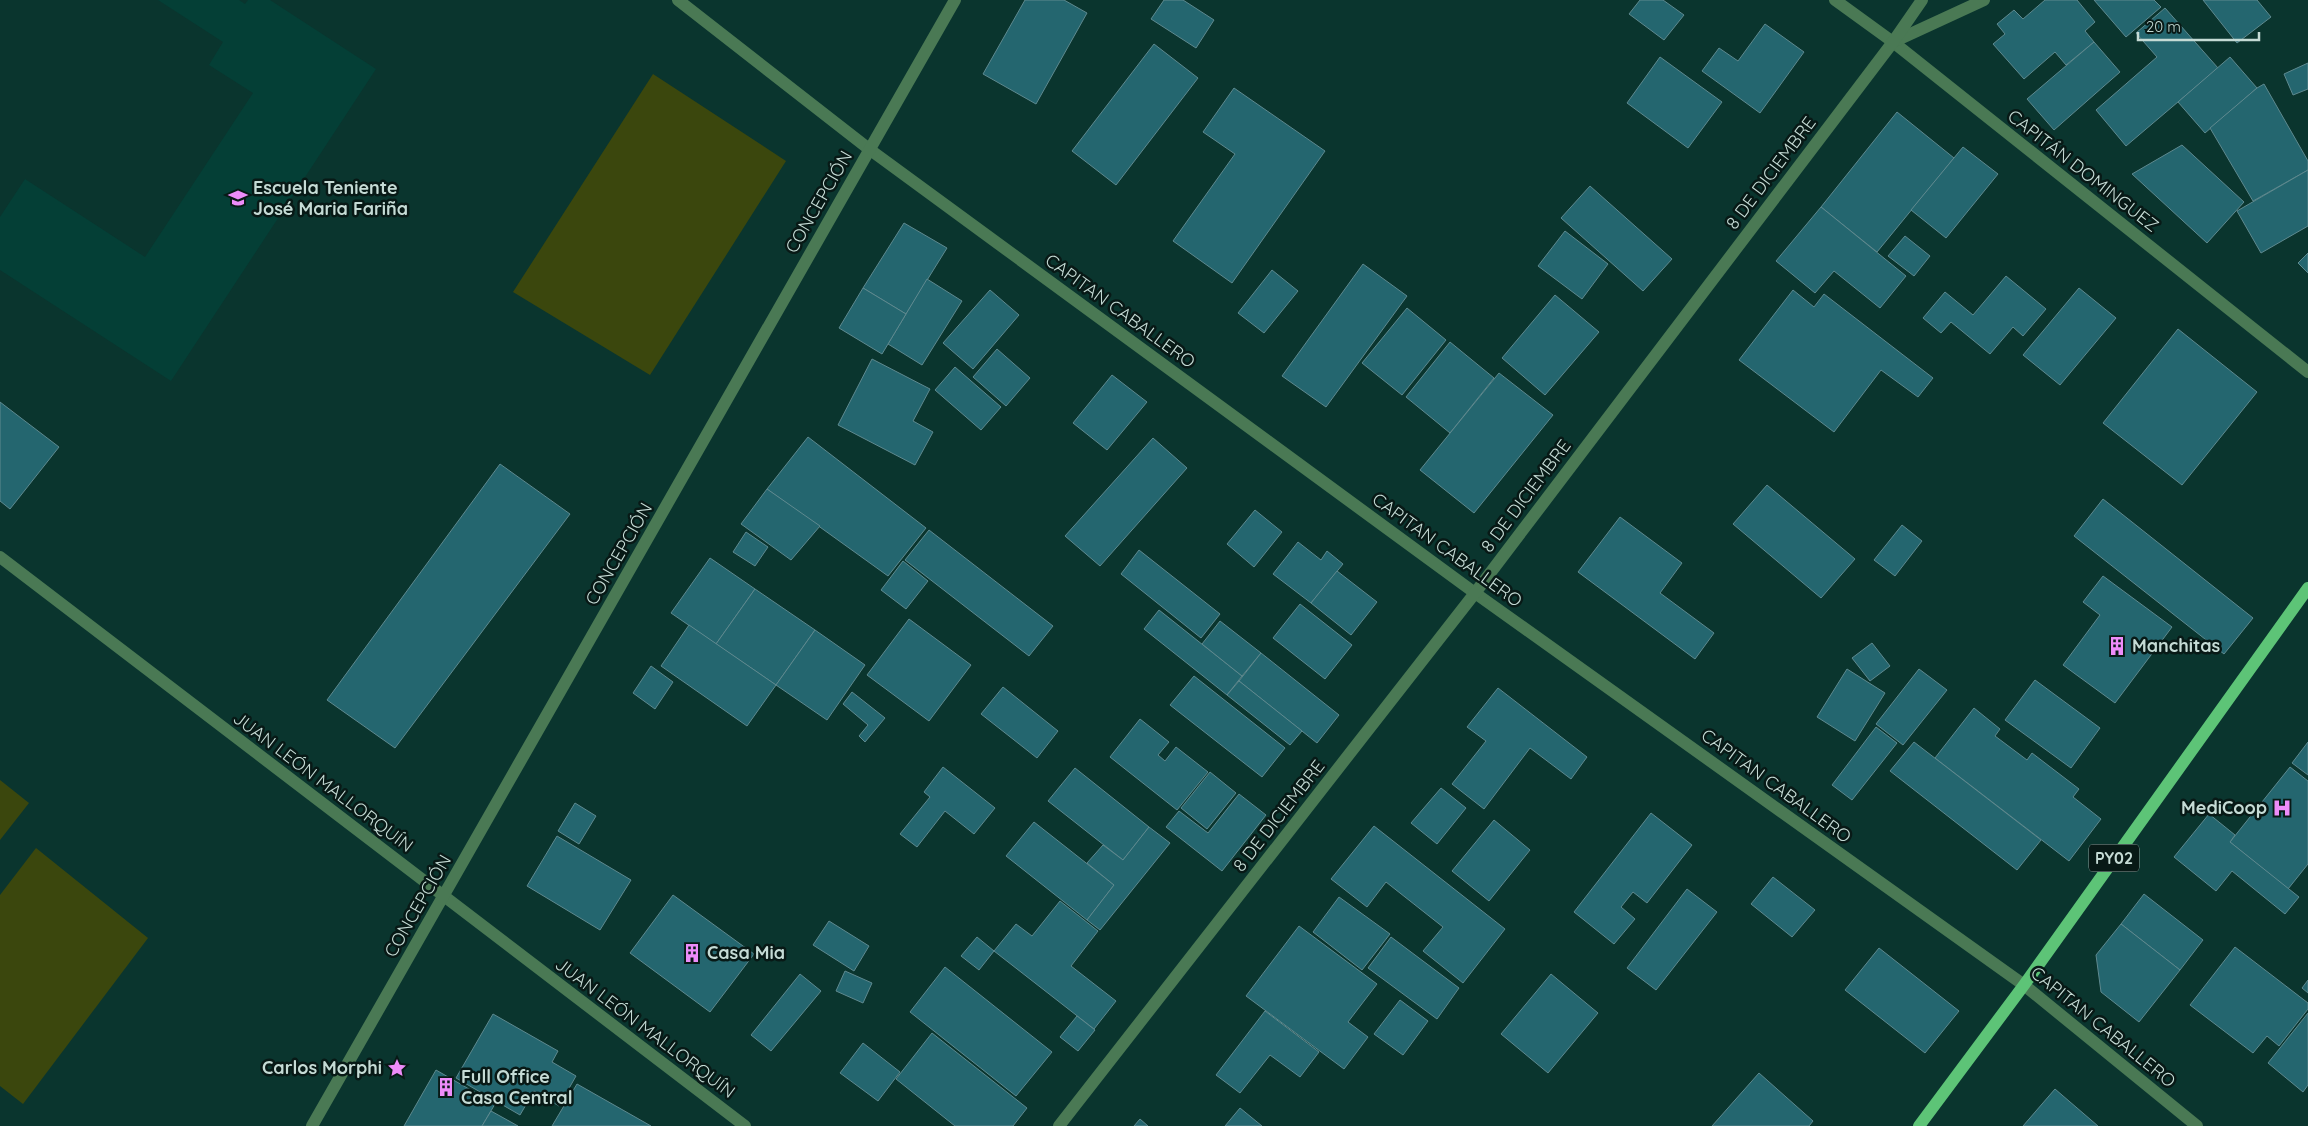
<svg xmlns="http://www.w3.org/2000/svg" width="2308" height="1126" font-family="Quicksand,sans-serif">
<style>
.built{fill:#043f36}
.green{fill:#3b470d}
.building{fill:#24666f;stroke:#5e898f}
.lines{fill:none;stroke-linecap:round;stroke-linejoin:round}
.minor{stroke:#4a7954;stroke-width:12}
.major{stroke:#5dc477;stroke-width:12}
.labels{text-anchor:middle;stroke-width:5;stroke-linejoin:round;paint-order:stroke}
.shield{fill:#081916;stroke:#8ca19c;stroke-width:1}
.shield-label{font-size:16px;font-weight:bold;fill:#c5dbd5}
.street-label{font-size:18px;fill:#c5dbd5;stroke:#081916}
.poi-label{font-size:18px;font-weight:bold;fill:#c5dbd5;stroke:#081916;text-anchor:start}
</style>
<rect width="100%" height="100%" fill="#0a352e"/>
<path class="built" d="M158 0H239L245 4 248 0H270L376 69 171 381 0 270V217L25 179 145 257 253 93 209 65 223 42Z"/>
<g class="green">
<path d="M653 74 786 161 650 375 513 292Z"/>
<path d="M0 780 29 803 0 840Z"/>
<path d="M36 848 148 938 23 1104 0 1086V895Z"/>
</g>
<g class="building">
<path d="M1025 0H1064L1087 13 1036 104 983 74Z"/>
<path d="M1164 0H1183L1214 20 1196 48 1151 19Z"/>
<path d="M1640 0H1663L1684 15 1664 40 1629 14Z"/>
<path d="M2045 0H2077L2095 22 2085 31 2094 42 2066 65 2055 52 2024 79 1993 44 2005 34 1997 24 2014 10 2023 19Z"/>
<path d="M2094 0H2154L2161 7 2126 37Z"/>
<path d="M2203 0H2257L2271 17 2237 43Z"/>
<path d="M2165 8 2218 68 2126 146 2096 110 2157 57 2136 33Z"/>
<path d="M1765 24 1804 52 1760 113 1702 71 1719 48 1738 61Z"/>
<path d="M2094 42 2120 72 2054 130 2027 99Z"/>
<path d="M1154 44 1198 78 1116 185 1072 151Z"/>
<path d="M1660 57 1722 102 1688 148 1627 103Z"/>
<path d="M2230 57 2257 88 2205 133 2178 102Z"/>
<path d="M2308 63V89L2293 95 2284 74Z"/>
<path d="M2264 84 2308 161V170L2253 201 2210 128 2257 88Z"/>
<path d="M1234 88 1325 151 1232 283 1173 241 1235 154 1203 132Z"/>
<path d="M1897 112 1954 158 1877 252 1821 207Z"/>
<path d="M2182 145 2244 202 2207 243 2132 174Z"/>
<path d="M1963 147 1998 174 1946 238 1911 210Z"/>
<path d="M2308 170V226L2261 253 2237 211Z"/>
<path d="M1590 186 1672 259 1643 291 1561 218Z"/>
<path d="M1821 207 1906 276 1880 308 1834 271 1815 293 1776 261Z"/>
<path d="M904 223 947 248 906 314 863 288Z"/>
<path d="M1565 231 1608 264 1582 299 1538 266Z"/>
<path d="M1905 236 1930 256 1914 276 1888 256Z"/>
<path d="M2308 253V273L2298 263Z"/>
<path d="M1363 264 1407 296 1326 407 1282 376Z"/>
<path d="M1272 270 1298 291 1264 333 1238 313Z"/>
<path d="M2006 276 2046 309 2023 336 2013 327 1990 354 1951 322 1941 333 1923 318 1945 292 1973 315Z"/>
<path d="M927 279 962 301 922 365 888 344Z"/>
<path d="M863 288 906 314 882 354 839 328Z"/>
<path d="M2079 288 2116 318 2060 385 2023 355Z"/>
<path d="M990 290 1019 315 973 369 943 343Z"/>
<path d="M1793 290 1814 307 1824 294 1933 378 1918 397 1881 370 1834 432 1739 360Z"/>
<path d="M1555 295 1599 332 1545 395 1502 358Z"/>
<path d="M1407 308 1446 340 1402 395 1362 363Z"/>
<path d="M2178 329 2257 392 2182 485 2103 423Z"/>
<path d="M1450 342 1494 378 1450 433 1406 397Z"/>
<path d="M997 349 1030 378 1006 406 973 377Z"/>
<path d="M872 359 930 389 913 421 933 432 915 465 838 425Z"/>
<path d="M955 367 1001 407 981 430 935 390Z"/>
<path d="M1499 373 1553 415 1474 513 1420 470Z"/>
<path d="M1112 375 1147 402 1107 450 1073 423Z"/>
<path d="M0 402 59 447 10 509 0 501Z"/>
<path d="M808 437 926 528 888 576 767 489Z"/>
<path d="M1153 438 1187 468 1100 566 1065 536Z"/>
<path d="M500 464 570 514 395 748 327 700Z"/>
<path d="M1767 485 1855 559 1821 598 1733 524Z"/>
<path d="M767 489 820 526 791 560 741 524Z"/>
<path d="M2103 499 2253 618 2224 654 2074 536Z"/>
<path d="M1255 510 1282 532 1254 567 1227 544Z"/>
<path d="M1620 517 1682 563 1660 593 1714 633 1695 659 1578 572Z"/>
<path d="M1902 525 1922 541 1895 576 1874 560Z"/>
<path d="M929 530 1053 626 1029 656 905 560Z"/>
<path d="M746 532 768 547 755 566 733 552Z"/>
<path d="M1298 542 1321 560 1327 551 1343 564 1311 603 1273 574Z"/>
<path d="M1139 550 1220 614 1201 638 1121 574Z"/>
<path d="M710 558 755 589 716 644 671 613Z"/>
<path d="M903 561 928 581 906 609 881 590Z"/>
<path d="M1337 571 1377 602 1351 635 1311 603Z"/>
<path d="M2103 576 2172 627 2115 703 2063 665 2100 615 2083 602Z"/>
<path d="M755 589 815 630 776 685 716 644Z"/>
<path d="M1300 604 1352 645 1325 679 1273 638Z"/>
<path d="M1159 610 1242 676 1227 695 1144 629Z"/>
<path d="M909 619 971 665 929 721 867 675Z"/>
<path d="M1220 621 1261 653 1242 676 1202 644Z"/>
<path d="M689 625 776 685 747 726 661 666Z"/>
<path d="M815 630 865 665 827 720 776 685Z"/>
<path d="M1872 643 1890 666 1870 681 1852 658Z"/>
<path d="M1261 653 1339 715 1317 743 1239 681Z"/>
<path d="M651 666 673 682 655 709 633 693Z"/>
<path d="M1847 669 1885 693 1855 741 1817 717Z"/>
<path d="M1919 669 1947 690 1903 745 1876 724Z"/>
<path d="M1194 676 1285 748 1262 777 1170 705Z"/>
<path d="M2035 680 2100 728 2071 768 2005 720Z"/>
<path d="M1239 681 1302 731 1290 745 1227 695Z"/>
<path d="M1003 687 1058 731 1037 758 981 714Z"/>
<path d="M1498 688 1587 757 1571 779 1530 748 1484 809 1452 784 1486 741 1467 727Z"/>
<path d="M852 692 885 718 865 742 859 736 868 725 843 704Z"/>
<path d="M1974 708 2000 729 1995 736 2027 760 2032 753 2079 789 2073 797 2101 819 2069 861 1935 758Z"/>
<path d="M1140 719 1169 742 1158 755 1165 761 1176 747 1208 772 1177 810 1110 757Z"/>
<path d="M1876 727 1897 743 1852 800 1832 785Z"/>
<path d="M1914 742 2041 840 2017 870 1890 771Z"/>
<path d="M2308 742V775L2292 763Z"/>
<path d="M943 767 995 808 974 834 945 811 917 847 900 834 930 797 924 792Z"/>
<path d="M2290 767 2308 781V864L2288 889 2230 842Z"/>
<path d="M1075 768 1149 827 1123 860 1048 801Z"/>
<path d="M1210 772 1236 793 1207 829 1181 808Z"/>
<path d="M1441 788 1466 808 1437 844 1411 823Z"/>
<path d="M1239 794 1266 815 1222 871 1166 827 1179 811 1208 833Z"/>
<path d="M575 803 596 816 579 844 558 831Z"/>
<path d="M1651 813 1692 845 1647 903 1633 892 1621 907 1635 919 1614 944 1574 912Z"/>
<path d="M2209 814 2235 835 2230 842 2299 897 2285 914 2232 871 2216 891 2174 857Z"/>
<path d="M1494 820 1530 850 1489 901 1452 871Z"/>
<path d="M1034 822 1114 885 1087 920 1006 856Z"/>
<path d="M1374 826 1505 929 1463 983 1423 951 1443 927 1386 882 1367 907 1331 879Z"/>
<path d="M1149 827 1170 843 1100 930 1087 920 1114 885 1087 863 1103 845 1123 860Z"/>
<path d="M557 836 631 880 600 930 527 886Z"/>
<path d="M1773 877 1815 910 1792 937 1751 904Z"/>
<path d="M1687 889 1717 912 1656 990 1627 968Z"/>
<path d="M2144 894 2203 940 2180 970 2121 924Z"/>
<path d="M673 895 754 954 710 1012 630 953Z"/>
<path d="M1339 897 1390 934 1362 970 1313 932Z"/>
<path d="M1060 901 1098 931 1071 966 1116 1001 1094 1029 994 951 1016 924 1032 936Z"/>
<path d="M829 921 869 946 854 971 813 945Z"/>
<path d="M2121 924 2180 970 2139 1022 2101 992 2096 955Z"/>
<path d="M1299 926 1377 984 1348 1022 1368 1037 1344 1069 1246 996Z"/>
<path d="M977 937 994 951 979 970 961 956Z"/>
<path d="M1391 937 1459 988 1437 1019 1368 968Z"/>
<path d="M2235 947 2308 1003V1009L2279 1046 2267 1036 2253 1053 2190 1005Z"/>
<path d="M1879 948 1959 1011 1925 1053 1845 990Z"/>
<path d="M945 967 1052 1052 1016 1096 910 1012Z"/>
<path d="M845 971 872 983 863 1003 836 991Z"/>
<path d="M800 974 821 991 771 1051 751 1035Z"/>
<path d="M1551 974 1598 1013 1548 1073 1501 1034Z"/>
<path d="M2308 980V993L2302 988Z"/>
<path d="M1400 1000 1428 1021 1403 1055 1374 1034Z"/>
<path d="M1265 1011 1319 1052 1300 1077 1270 1055 1240 1093 1216 1075Z"/>
<path d="M2308 1013V1085L2303 1092 2268 1063Z"/>
<path d="M493 1014 558 1051 552 1062 576 1076 559 1106 534 1091 520 1115 456 1078Z"/>
<path d="M1077 1016 1095 1030 1078 1051 1060 1037Z"/>
<path d="M932 1033 1027 1108 1013 1126H955L896 1079Z"/>
<path d="M863 1043 900 1072 878 1101 840 1073Z"/>
<path d="M436 1070 495 1104 482 1126H404Z"/>
<path d="M1759 1073 1813 1121 1809 1126H1712Z"/>
<path d="M577 1084 651 1126H552Z"/>
<path d="M2055 1089 2098 1126H2023Z"/>
<path d="M1240 1108 1262 1126H1225Z"/>
<path d="M491 1111 518 1126H482Z"/>
<path d="M1140 1119 1148 1126H1134Z"/>
</g>
<g class="lines">
<g class="minor">
<path d="M678 0 869 149 1475 593 2024 985 2197 1126"/>
<path d="M1835 0 1893 42 2308 372"/>
<path d="M1893 42 1984 0"/>
<path d="M0 557 745 1126"/>
<path d="M312 1126 955 0"/>
<path d="M1059 1126 1475 593 1893 42 1922 0"/>
</g>
<path class="major" d="M1919 1126 2024 985 2308 588"/>
</g>
<defs>
<g id="school-bare" transform="scale(1.5)"><path d="M0-5L7-2L0 1L-7-2ZM-4 1L0 2.5L4 1V4Q0 6-4 4Z" fill="#ed8cf9" stroke="#081916" stroke-width="2.5" paint-order="stroke"/></g>
<g id="building-bare" transform="scale(1.5)"><path d="M-4-6H4V6H1V3H-1V6H-4ZM-2.5-4.3h1.7v1.8h-1.7ZM.8-4.3h1.7v1.8H.8ZM-2.5-1h1.7V.8h-1.7ZM.8-1h1.7V.8H.8Z" fill="#ed8cf9" stroke="#081916" stroke-width="2.5" paint-order="stroke"/></g>
<g id="hospital-bare" transform="scale(1.5)"><path d="M-5-5h3v3.5h4V-5h3V5h-3V1.5h-4V5h-3Z" fill="#ed8cf9" stroke="#081916" stroke-width="2.5" paint-order="stroke"/></g>
<g id="sight-bare" transform="scale(1.5)"><path d="M0-6L1.8-2.2L6-1.7L2.9 1.2L3.7 5.4L0 3.3L-3.7 5.4L-2.9 1.2L-6-1.7L-1.8-2.2Z" fill="#ed8cf9" stroke="#081916" stroke-width="2.5" paint-order="stroke"/></g>
</defs>
<g fill-rule="evenodd">
<use href="#school-bare" x="238" y="198"/>
<use href="#building-bare" x="2117" y="646"/>
<use href="#hospital-bare" x="2282" y="808"/>
<use href="#building-bare" x="692" y="953"/>
<use href="#sight-bare" x="397" y="1068"/>
<use href="#building-bare" x="446" y="1087"/>
</g>
<g class="labels">
<rect class="shield" x="2089" y="844.5" width="50" height="27" rx="4"/>
<g class="shield-label">
<text x="2114" y="864">PY02</text>
</g>
<g class="street-label">
<text transform="translate(2083 171) rotate(38)" y="6">CAPITÁN DOMINGUEZ</text>
<text transform="translate(1771 173) rotate(-53)" y="6">8 DE DICIEMBRE</text>
<text transform="translate(819 202) rotate(-60)" y="6">CONCEPCIÓN</text>
<text transform="translate(1120 311) rotate(36)" y="6">CAPITAN CABALLERO</text>
<text transform="translate(1526 496) rotate(-53)" y="6">8 DE DICIEMBRE</text>
<text transform="translate(1447 550) rotate(36)" y="6">CAPITAN CABALLERO</text>
<text transform="translate(619 554) rotate(-60)" y="6">CONCEPCIÓN</text>
<text transform="translate(323 782) rotate(37)" y="6">JUAN LEÓN MALLORQUÍN</text>
<text transform="translate(1776 786) rotate(36)" y="6">CAPITAN CABALLERO</text>
<text transform="translate(1279 816) rotate(-52)" y="6">8 DE DICIEMBRE</text>
<text transform="translate(418 906) rotate(-60)" y="6">CONCEPCIÓN</text>
<text transform="translate(2103 1027) rotate(39)" y="6">CAPITAN CABALLERO</text>
<text transform="translate(645 1028) rotate(37)" y="6">JUAN LEÓN MALLORQUÍN</text>
</g>
<g class="poi-label">
<text x="253" y="194">Escuela Teniente<tspan x="253" dy="21">José Maria Fariña</tspan></text>
<text x="2132" y="652">Manchitas</text>
<text x="2267" y="814" text-anchor="end">MediCoop</text>
<text x="707" y="959">Casa Mia</text>
<text x="382" y="1074" text-anchor="end">Carlos Morphi</text>
<text x="461" y="1083">Full Office<tspan x="461" dy="21">Casa Central</tspan></text>
</g>
</g>
<path d="M2138 32v8h121v-8" fill="none" stroke="#c5dbd5" stroke-width="2.5"/>
<text x="2146" y="32" font-size="15" fill="#c5dbd5" stroke="#081916" stroke-width="4" paint-order="stroke">20 m</text>
</svg>
